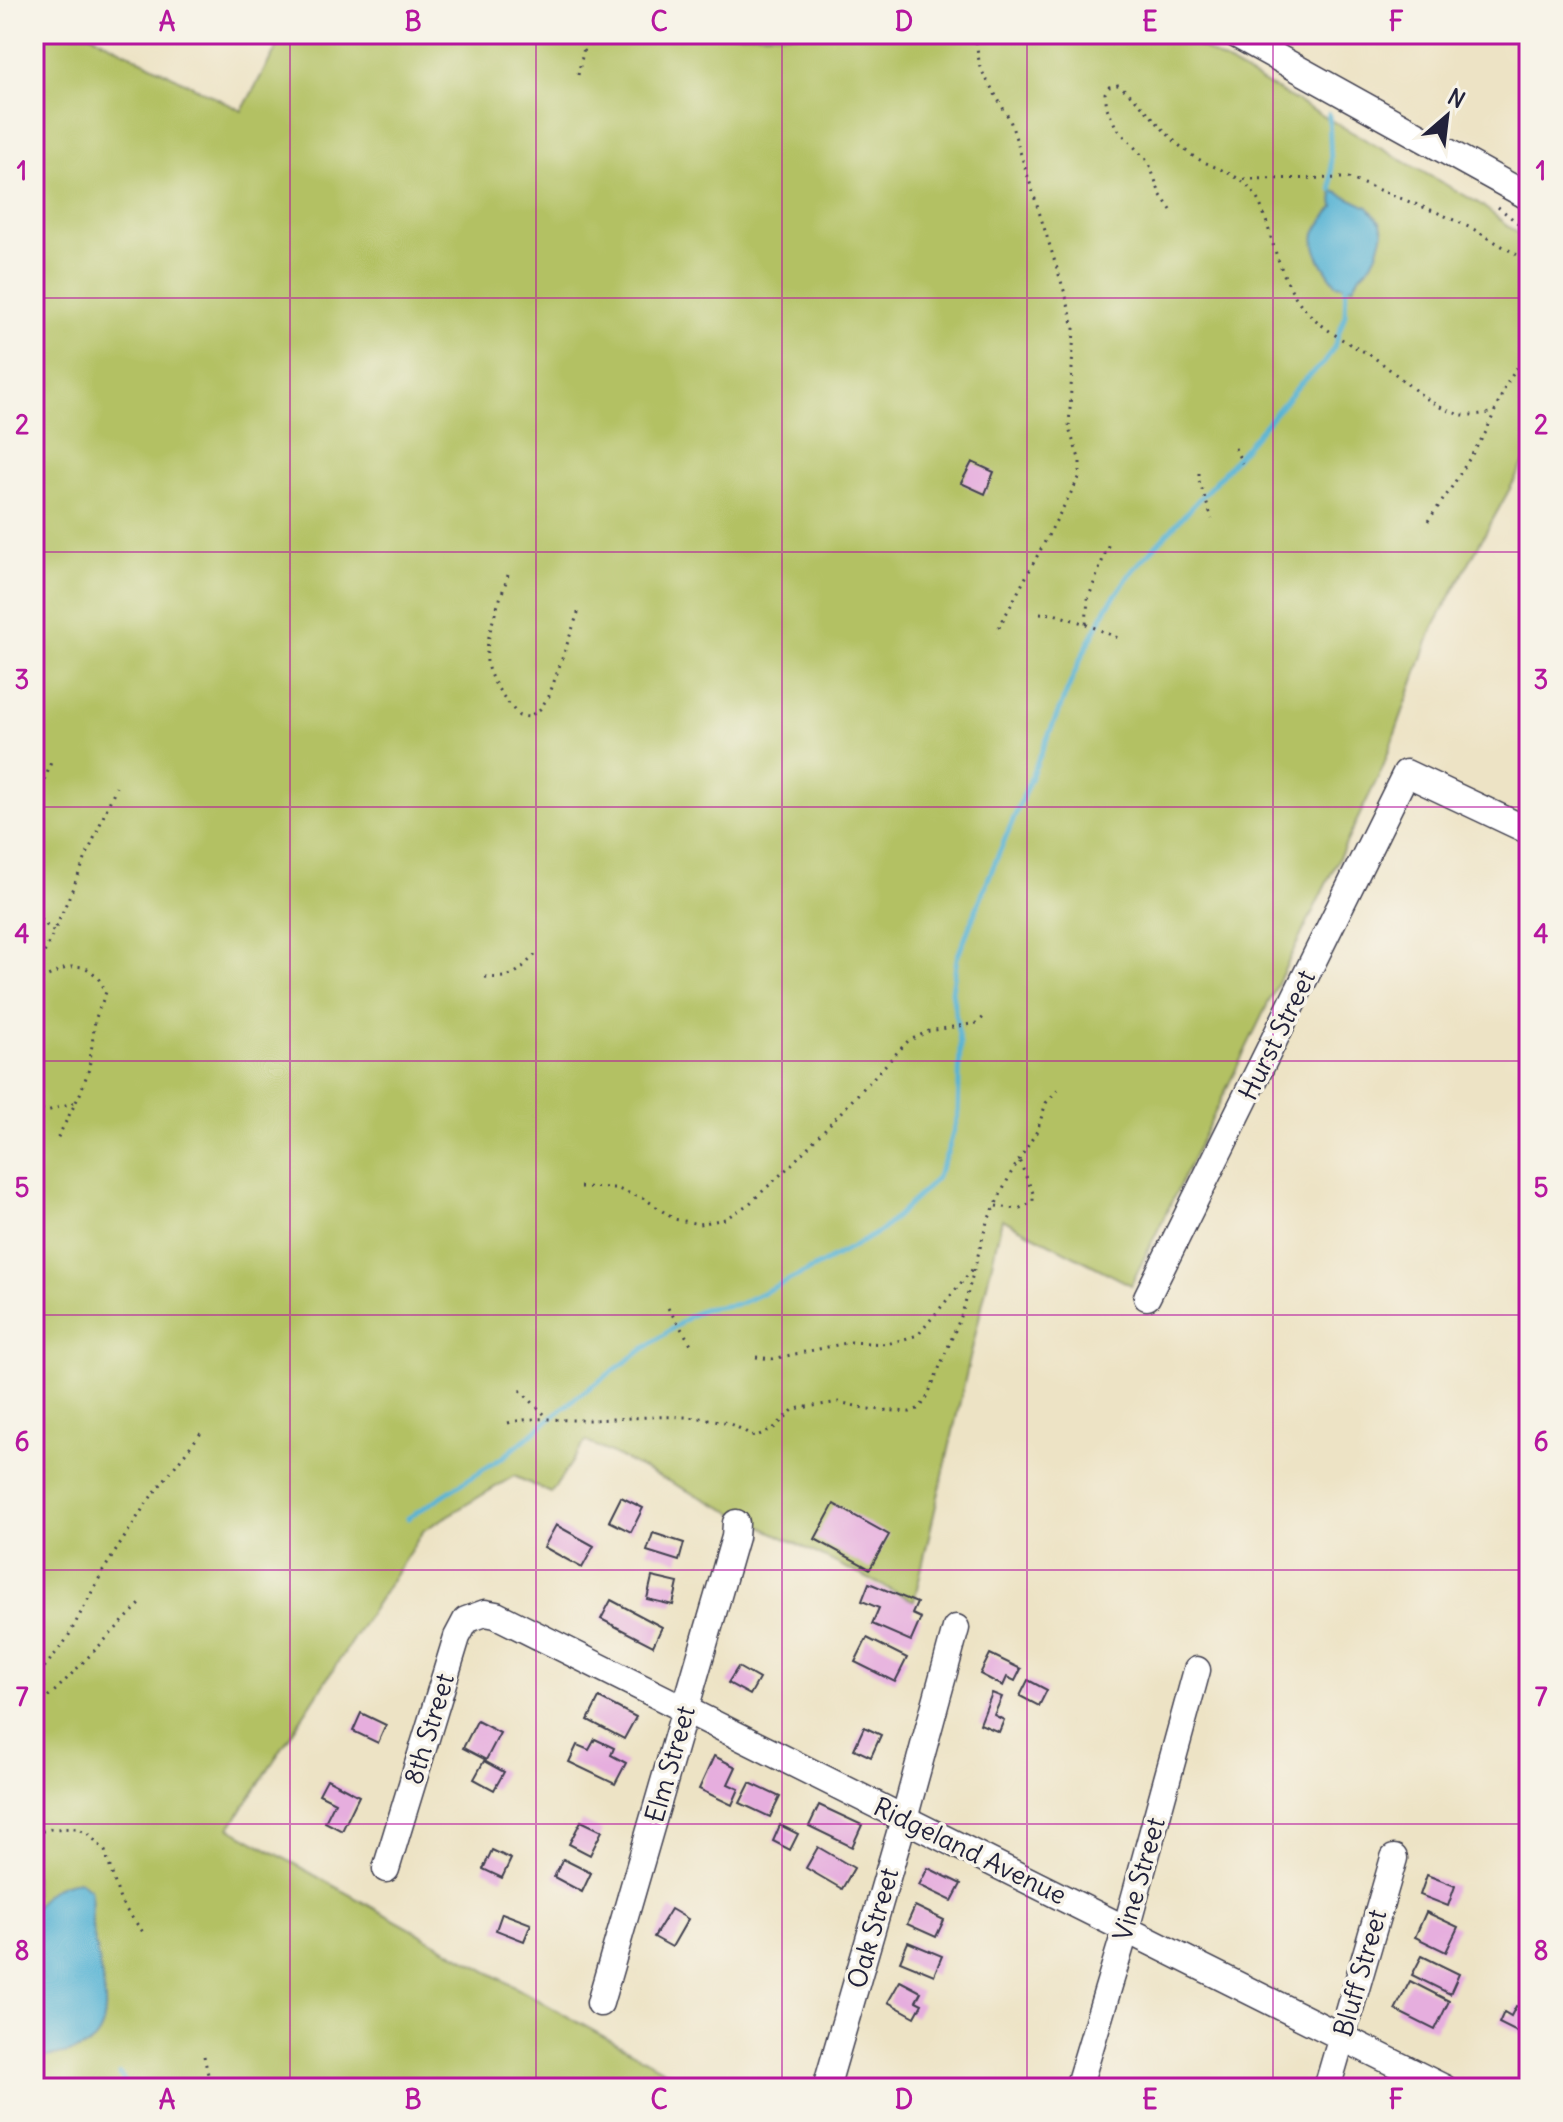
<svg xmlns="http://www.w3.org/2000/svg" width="1563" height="2122" font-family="Delius,sans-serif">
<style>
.green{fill:#b3c164;stroke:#6a7250;stroke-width:2}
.water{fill:#56b3d4;stroke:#3c6a88;stroke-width:2}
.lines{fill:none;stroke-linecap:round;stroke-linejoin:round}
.stream{stroke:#56b3d4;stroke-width:5}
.building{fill:#e6aede}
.minor-casing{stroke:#403f50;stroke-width:29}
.path{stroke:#403f50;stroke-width:3;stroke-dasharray:2 6;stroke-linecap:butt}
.minor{stroke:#fff;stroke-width:26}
.grid{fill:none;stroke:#b5179e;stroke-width:2;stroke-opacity:0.55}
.labels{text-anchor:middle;stroke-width:7;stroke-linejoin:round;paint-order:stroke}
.street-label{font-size:26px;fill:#22223b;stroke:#f7f3e8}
.neatline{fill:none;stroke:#b5179e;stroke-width:3}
.grid-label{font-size:26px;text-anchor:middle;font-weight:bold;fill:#b5179e}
</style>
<rect width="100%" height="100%" fill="#f7f3e8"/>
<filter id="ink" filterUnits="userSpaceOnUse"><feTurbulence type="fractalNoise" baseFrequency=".0125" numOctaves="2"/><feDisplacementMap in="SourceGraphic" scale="16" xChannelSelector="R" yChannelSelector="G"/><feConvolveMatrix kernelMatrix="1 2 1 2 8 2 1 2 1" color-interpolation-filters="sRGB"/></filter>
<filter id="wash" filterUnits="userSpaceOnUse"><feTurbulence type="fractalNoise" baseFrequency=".006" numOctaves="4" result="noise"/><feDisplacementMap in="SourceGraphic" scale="32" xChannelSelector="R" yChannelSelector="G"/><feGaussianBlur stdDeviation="1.8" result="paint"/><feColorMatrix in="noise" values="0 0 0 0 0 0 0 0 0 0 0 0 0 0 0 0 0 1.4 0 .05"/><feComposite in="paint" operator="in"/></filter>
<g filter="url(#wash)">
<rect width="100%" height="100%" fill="#ede3c5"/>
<path class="green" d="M34 34H90L242 111 284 34H1177L1480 204 1529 242V454L1433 628 1383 767 1131 1285 1002 1219 914 1601 586 1441 551 1493 514 1476 424 1530 230 1828 696 2088H34Z"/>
<g class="water">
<path d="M1332 190 1368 207 1381 223 1383 232 1378 251 1372 263 1360 275 1353 287 1336 284C1327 272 1311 250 1315 234 1317 225 1328 215 1334 207Z"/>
<path d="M79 1881 90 1889C93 1902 91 1913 92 1926 95 1959 125 2030 83 2048 69 2055 49 2056 34 2059V1910C45 1891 57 1884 79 1881Z"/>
</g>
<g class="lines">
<g class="stream">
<path d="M1329 114 1332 190"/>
<path d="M408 1518 506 1455 578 1396 690 1316 703 1309 739 1304 816 1267 881 1231 936 1179 948 1151 958 1115 960 1044 952 991 957 958 989 877 1081 658 1107 607 1133 570 1217 480 1301 383 1324 363 1334 347 1345 315 1346 286"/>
<path d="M120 2074 128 2088"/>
</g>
</g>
<g id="blocks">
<g class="building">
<path d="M972 462 994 472 985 494 961 483Z"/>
<path d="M621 1497 643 1508 631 1532 609 1521Z"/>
<path d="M834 1504 889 1535 870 1569 815 1539Z"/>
<path d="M556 1525 594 1546 582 1568 544 1547Z"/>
<path d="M653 1533 684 1543 679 1561 647 1551Z"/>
<path d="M652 1577 678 1583 673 1605 647 1599Z"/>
<path d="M869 1583 917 1603 912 1614 921 1618 911 1641 872 1624 879 1608 862 1601Z"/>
<path d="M611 1600 662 1627 653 1646 601 1619Z"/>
<path d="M867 1638 907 1658 895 1682 855 1662Z"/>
<path d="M990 1654 1021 1669 1015 1681 1007 1677 1003 1686 980 1674Z"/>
<path d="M738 1667 759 1679 750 1695 728 1683Z"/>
<path d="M1028 1680 1047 1690 1039 1706 1020 1696Z"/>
<path d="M992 1693 1002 1697 994 1715 1004 1720 999 1732 980 1724Z"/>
<path d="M599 1698 636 1717 624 1739 588 1720Z"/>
<path d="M361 1713 386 1725 378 1743 353 1731Z"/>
<path d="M477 1721 500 1733 486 1760 463 1748Z"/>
<path d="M864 1727 881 1735 871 1757 854 1749Z"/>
<path d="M595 1739 614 1748 611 1755 626 1763 615 1784 569 1762 577 1745 589 1750Z"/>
<path d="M714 1756 736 1767 728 1784 739 1789 732 1805 699 1789Z"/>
<path d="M484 1761 504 1772 494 1790 474 1779Z"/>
<path d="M327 1779 359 1796 342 1831 325 1822 335 1802 319 1794Z"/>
<path d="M750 1783 780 1797 770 1817 740 1803Z"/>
<path d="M819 1805 862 1825 852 1847 809 1826Z"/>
<path d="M581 1821 602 1831 590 1855 569 1844Z"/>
<path d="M780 1825 798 1834 790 1850 773 1841Z"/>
<path d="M818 1847 854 1868 842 1889 806 1868Z"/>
<path d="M492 1850 511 1859 502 1878 483 1869Z"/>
<path d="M563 1859 591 1873 582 1892 554 1877Z"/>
<path d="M928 1868 961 1884 952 1901 919 1885Z"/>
<path d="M1427 1875 1455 1886 1448 1906 1420 1895Z"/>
<path d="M915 1906 944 1920 936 1937 907 1924Z"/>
<path d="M671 1909 688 1919 672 1947 654 1937Z"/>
<path d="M1426 1912 1458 1927 1446 1952 1415 1937Z"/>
<path d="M502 1913 531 1924 524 1941 496 1930Z"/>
<path d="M908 1942 942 1956 934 1975 900 1961Z"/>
<path d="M1422 1956 1459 1974 1450 1994 1412 1975Z"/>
<path d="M900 1981 921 1992 916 2001 922 2004 915 2017 888 2002Z"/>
<path d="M1410 1981 1449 2001 1435 2030 1395 2010Z"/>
<path d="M1516 2006 1529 2012V2038L1499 2023 1504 2012 1511 2016Z"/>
</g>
</g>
</g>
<g filter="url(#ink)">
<use href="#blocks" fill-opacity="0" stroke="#403f50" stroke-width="2"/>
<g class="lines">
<g class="minor-casing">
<g id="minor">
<path d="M1235 34 1529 197"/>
<path d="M1147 1297 1406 773 1529 831"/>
<path d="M386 1869 457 1637 466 1620 485 1613 496 1615 1444 2088"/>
<path d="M600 2003 735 1537 736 1523"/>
<path d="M826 2088 904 1819 956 1628"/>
<path d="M1078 2088 1126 1929 1197 1670"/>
<path d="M1327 2088 1394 1858"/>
</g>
</g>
<g class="path">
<path d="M975 34 980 68 1010 120 1067 300 1074 328 1069 429 1080 461V476L996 633"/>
<path d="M1204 34 1213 39"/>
<path d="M578 75 587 34"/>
<path d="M1244 179 1348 178 1441 214 1475 230 1529 262"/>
<path d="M1498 207 1529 232"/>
<path d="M1171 210 1160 194 1149 163 1116 127 1107 108 1105 93 1109 87 1118 85C1146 104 1164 137 1193 156 1214 169 1240 173 1254 194 1262 205 1266 220 1270 234 1276 255 1283 276 1295 296 1308 317 1333 335 1355 347 1362 351 1370 354 1376 359 1402 377 1431 410 1463 415 1473 416 1484 413 1494 413"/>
<path d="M1235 448 1242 463"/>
<path d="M1199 473V481L1212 519"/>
<path d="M1428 521 1448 493 1486 432 1506 385 1529 349"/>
<path d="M508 575C500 602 485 633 487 662 488 679 508 703 519 716L529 717 540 709 549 696 580 607"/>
<path d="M1040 613 1054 614 1086 624 1088 599 1109 543"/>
<path d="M1086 624 1118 638"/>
<path d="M34 843 40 821 42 789 52 759"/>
<path d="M34 914 54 932 116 787"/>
<path d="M34 974 54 932"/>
<path d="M485 977C514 979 515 974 535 955"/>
<path d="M34 983C65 968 87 951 106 992L95 1020 89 1069 80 1094 57 1139"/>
<path d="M34 1107 47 1111 75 1102"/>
<path d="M580 1187 615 1188 645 1199 674 1219 699 1224 725 1219 750 1203 791 1165 908 1041 929 1031 977 1023 987 1014"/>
<path d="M996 1206 1018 1209 1033 1202V1193L1019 1160"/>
<path d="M668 1308 691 1344"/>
<path d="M756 1357 772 1359 851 1342 887 1344 918 1335 976 1265"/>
<path d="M520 1390 548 1418"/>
<path d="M508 1423C531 1417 546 1419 570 1420 618 1421 666 1412 714 1420 730 1422 741 1429 754 1437L773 1429 794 1409 839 1402 868 1409 910 1412 920 1408 927 1397 962 1314 987 1222 1011 1173 1037 1131 1046 1103 1061 1086"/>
<path d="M34 1689 43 1669 67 1639 103 1571 147 1502 204 1429"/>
<path d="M34 1704 45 1699 56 1690 143 1601"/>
<path d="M34 1833 51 1829 76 1828 88 1833 105 1851 121 1903 143 1932"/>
<path d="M204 2056 211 2088"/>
</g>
<use href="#minor" class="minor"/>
</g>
</g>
<path class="grid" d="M290 34V2088M536 34V2088M782 34V2088M1027 34V2088M1273 34V2088M34 298H1529M34 552H1529M34 807H1529M34 1061H1529M34 1315H1529M34 1570H1529M34 1824H1529"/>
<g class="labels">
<g class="street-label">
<text transform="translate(1277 1035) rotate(-64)" y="9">Hurst Street</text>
<text transform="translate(429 1729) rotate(-73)" y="9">8th Street</text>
<text transform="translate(670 1764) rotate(-74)" y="9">Elm Street</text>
<text transform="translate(970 1851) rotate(26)" y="9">Ridgeland Avenue</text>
<text transform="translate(1139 1879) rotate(-74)" y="9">Vine Street</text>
<text transform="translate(873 1928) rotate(-74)" y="9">Oak Street</text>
<text transform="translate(1360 1973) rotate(-74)" y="9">Bluff Street</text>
</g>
</g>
<rect width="1563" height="2122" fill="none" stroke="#f7f3e8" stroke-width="88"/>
<g transform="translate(1447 116) rotate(28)" stroke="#f7f3e8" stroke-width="6" paint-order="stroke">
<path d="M0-6L14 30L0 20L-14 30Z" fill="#22223b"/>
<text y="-12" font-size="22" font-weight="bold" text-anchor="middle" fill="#22223b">N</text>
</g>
<rect x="44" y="44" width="1475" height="2034" class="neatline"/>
<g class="grid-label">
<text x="167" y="31">A</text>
<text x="413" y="31">B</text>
<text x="659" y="31">C</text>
<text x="904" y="31">D</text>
<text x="1150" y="31">E</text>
<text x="1396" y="31">F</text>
<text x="22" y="180">1</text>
<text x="1541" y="180">1</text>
<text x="22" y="434">2</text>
<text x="1541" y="434">2</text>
<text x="22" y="689">3</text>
<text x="1541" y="689">3</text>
<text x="22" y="943">4</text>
<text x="1541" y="943">4</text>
<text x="22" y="1197">5</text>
<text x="1541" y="1197">5</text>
<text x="22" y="1451">6</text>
<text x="1541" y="1451">6</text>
<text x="22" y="1706">7</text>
<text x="1541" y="1706">7</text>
<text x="22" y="1960">8</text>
<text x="1541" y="1960">8</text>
<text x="167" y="2109">A</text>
<text x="413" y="2109">B</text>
<text x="659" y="2109">C</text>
<text x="904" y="2109">D</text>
<text x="1150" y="2109">E</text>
<text x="1396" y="2109">F</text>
</g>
</svg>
